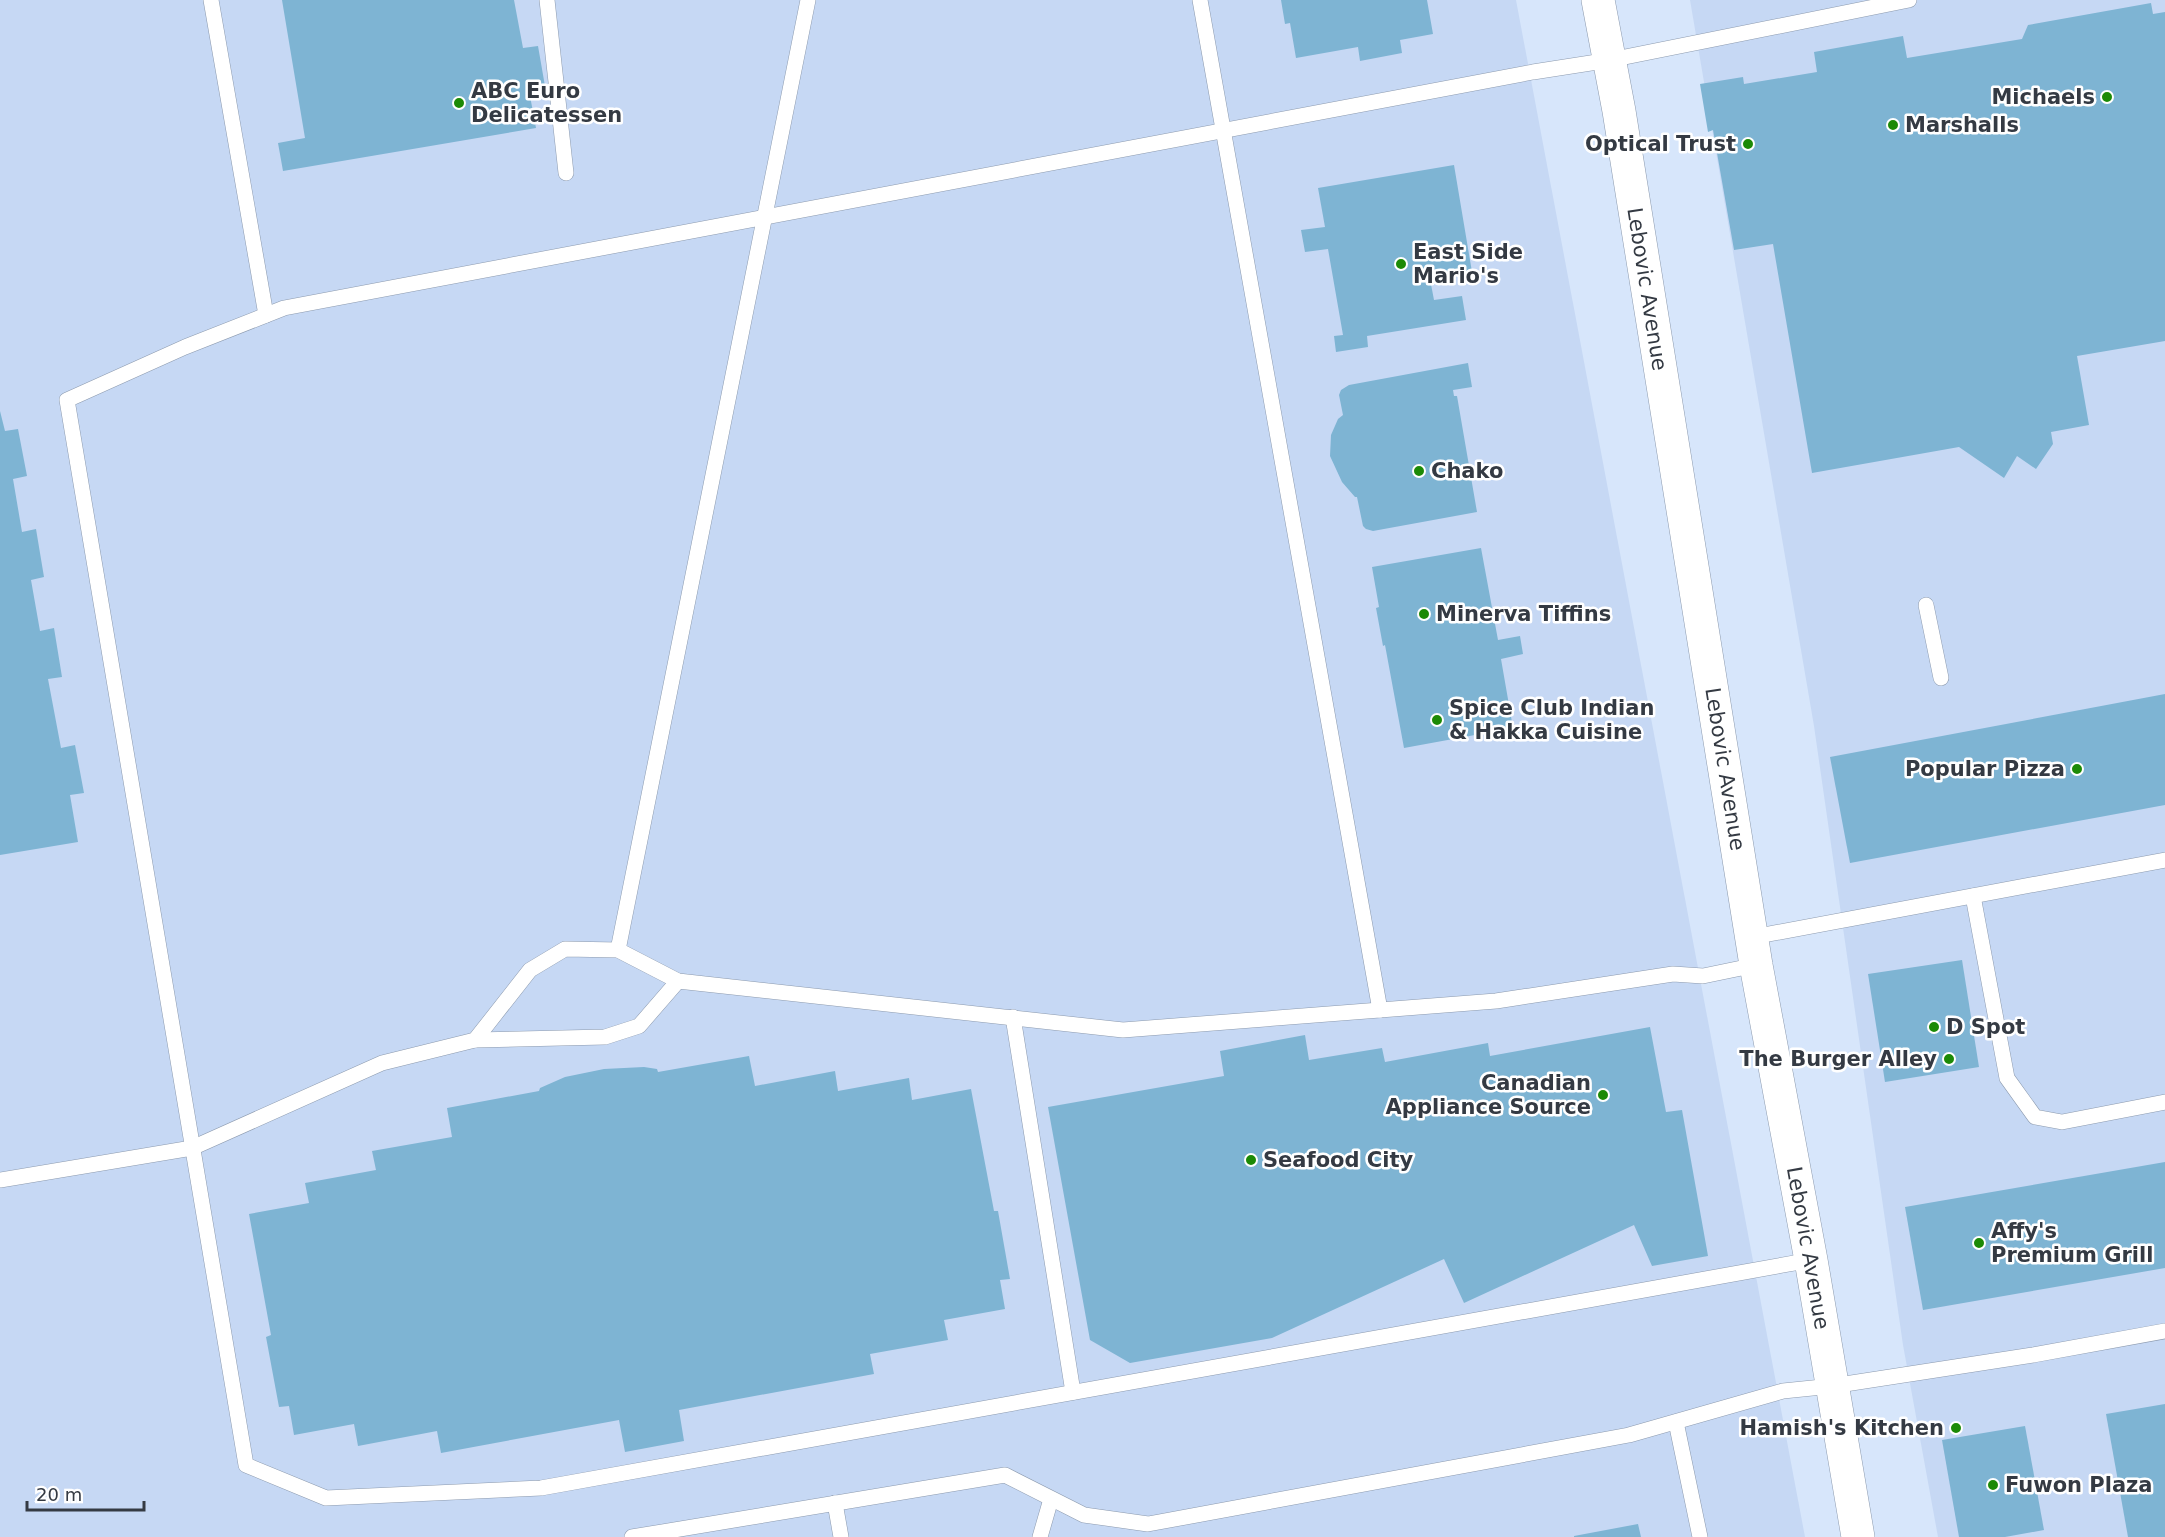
<svg xmlns="http://www.w3.org/2000/svg" width="2165" height="1537" font-family="'DejaVu Sans',sans-serif">
<style>
.built{fill:#c6d8f4}
.building{fill:#7eb4d3}
.lines{fill:none;stroke-linecap:round;stroke-linejoin:round}
.lane-casing{stroke:#8c9aae;stroke-width:16}
.secondary-casing{stroke:#8c9aae;stroke-width:34}
.lane{stroke:#fff;stroke-width:15}
.secondary{stroke:#fff;stroke-width:33}
.poi-dot{fill:#1c8a06;stroke:#fff;stroke-width:2}
.labels{text-anchor:middle;stroke-width:5;stroke-linejoin:round;paint-order:stroke}
.poi-label{font-size:21px;font-weight:bold;fill:#343a43;stroke:#fff;text-anchor:start}
.street-label{font-size:21px;fill:#343a43;stroke:#fff}
</style>
<rect width="100%" height="100%" fill="#d7e6fb"/>
<g class="built">
<path d="M0 0H1516L1805 1537H0Z"/>
<path d="M1690 0H2165V1537H1938L1903 1345 1814 726Z"/>
</g>
<g class="building">
<path d="M282 0H514L523 48 538 46 546 92 530 96 536 128 283 171 278 143 305 138Z"/>
<path d="M1281 0H1427L1433 34 1400 40 1402 53 1360 61 1358 47 1296 58 1290 23 1285 24Z"/>
<path d="M2151 3 2153 14 2165 12V341L2077 356 2089 425 2051 432 2053 444 2036 469 2017 456 2004 478 1959 447 1812 473 1773 244 1734 250 1713 130 1708 132 1700 84 1743 77 1744 84 1817 72 1814 52 1903 36 1907 58 2022 39 2028 25Z"/>
<path d="M1454 165 1472 272 1430 279 1434 300 1462 296 1466 320 1367 336 1368 347 1336 352 1334 336 1343 335 1328 249 1305 252 1301 230 1325 227 1318 188Z"/>
<path d="M1468 363 1472 387 1453 390 1454 396H1457L1477 512 1373 531 1366 529 1363 526 1357 497H1355L1342 482 1330 456 1331 435 1338 419 1343 415 1339 395 1341 390 1349 385Z"/>
<path d="M0 411 5 431 18 429 27 476 13 479 22 532 36 529 44 577 31 580 40 631 54 628 62 677 48 679 61 748 75 745 84 793 70 795 78 842 0 855Z"/>
<path d="M1481 548 1498 640 1520 636 1523 654 1501 659 1513 728 1404 748 1385 645 1383 646 1376 608 1379 607 1372 567Z"/>
<path d="M2165 694V805L1850 863 1830 757Z"/>
<path d="M1962 960 1979 1067 1885 1082 1868 974Z"/>
<path d="M1650 1027 1666 1112 1682 1110 1708 1256 1652 1266 1634 1225 1464 1303 1444 1259 1272 1338 1130 1363 1090 1340 1048 1107 1224 1076 1220 1051 1305 1035 1309 1060 1382 1048 1385 1062 1488 1043 1490 1056Z"/>
<path d="M749 1056 755 1086 835 1071 838 1091 909 1078 912 1100 971 1089 994 1211H998L1010 1279 1000 1280 1005 1309 944 1320 948 1340 870 1354 874 1374 679 1410 684 1441 625 1452 619 1420 441 1453 437 1431 358 1446 354 1424 294 1435 289 1406 279 1407 266 1337 271 1335 249 1214 309 1203 305 1183 376 1170 372 1151 452 1137 447 1108 539 1091 540 1088 565 1077 604 1069 644 1067 657 1069 658 1072Z"/>
<path d="M2165 1162V1268L1923 1310 1905 1207Z"/>
<path d="M2165 1404V1537H2128L2106 1414Z"/>
<path d="M2025 1426 2044 1530 2005 1537H1959L1942 1440Z"/>
<path d="M1638 1524 1641 1537H1574V1536Z"/>
</g>
<g class="lines">
<g class="lane-casing">
<g id="lane">
<path d="M211 0 266 315"/>
<path d="M547 0 566 173"/>
<path d="M1200 0 1380 1010"/>
<path d="M1926 605 1941 678"/>
<path d="M1973 896 2007 1078 2035 1117 2062 1122 2165 1102"/>
<path d="M1753 937 2165 860"/>
<path d="M618 950 808 0"/>
<path d="M1013 1017 1073 1392"/>
<path d="M475 1040 605 1037 639 1026 678 981"/>
<path d="M0 1180 192 1148 382 1063 475 1040 530 970 565 949 618 950 678 981 1123 1030 1496 1001 1673 974 1703 976 1756 965"/>
<path d="M1811 1260 541 1488 326 1498 246 1465 67 400 185 347 284 308 1533 72 1610 60 1909 0"/>
<path d="M1676 1422 1700 1537"/>
<path d="M835 1503 841 1537"/>
<path d="M632 1537 1005 1475 1084 1515 1148 1524 1629 1435 1783 1391 1832 1386 2033 1355 2165 1331"/>
<path d="M1040 1537 1051 1499"/>
</g>
</g>
<g class="secondary-casing">
<path id="secondary" d="M1598 0 1619 111 1756 965 1811 1260 1858 1537"/>
</g>
<use href="#lane" class="lane"/>
<use href="#secondary" class="secondary"/>
</g>
<g class="poi-dot">
<circle cx="2107" cy="97" r="6"/>
<circle cx="459" cy="103" r="6"/>
<circle cx="1893" cy="125" r="6"/>
<circle cx="1748" cy="144" r="6"/>
<circle cx="1401" cy="264" r="6"/>
<circle cx="1419" cy="471" r="6"/>
<circle cx="1424" cy="614" r="6"/>
<circle cx="1437" cy="720" r="6"/>
<circle cx="2077" cy="769" r="6"/>
<circle cx="1934" cy="1027" r="6"/>
<circle cx="1949" cy="1059" r="6"/>
<circle cx="1603" cy="1095" r="6"/>
<circle cx="1251" cy="1160" r="6"/>
<circle cx="1979" cy="1243" r="6"/>
<circle cx="1956" cy="1428" r="6"/>
<circle cx="1993" cy="1485" r="6"/>
</g>
<g class="labels">
<g class="poi-label">
<text x="471" y="98">ABC Euro<tspan x="471" dy="24">Delicatessen</tspan></text>
<text x="2095" y="104" text-anchor="end">Michaels</text>
<text x="1905" y="132">Marshalls</text>
<text x="1736" y="151" text-anchor="end">Optical Trust</text>
<text x="1413" y="259">East Side<tspan x="1413" dy="24">Mario's</tspan></text>
<text x="1431" y="478">Chako</text>
<text x="1436" y="621">Minerva Tiffins</text>
<text x="1449" y="715">Spice Club Indian<tspan x="1449" dy="24">&amp; Hakka Cuisine</tspan></text>
<text x="2065" y="776" text-anchor="end">Popular Pizza</text>
<text x="1946" y="1034">D Spot</text>
<text x="1937" y="1066" text-anchor="end">The Burger Alley</text>
<text x="1591" y="1090" text-anchor="end">Canadian<tspan x="1591" dy="24">Appliance Source</tspan></text>
<text x="1263" y="1167">Seafood City</text>
<text x="1991" y="1238">Affy's<tspan x="1991" dy="24">Premium Grill</tspan></text>
<text x="1944" y="1435" text-anchor="end">Hamish's Kitchen</text>
<text x="2005" y="1492">Fuwon Plaza</text>
</g>
<g class="street-label">
<text transform="translate(1647 289) rotate(81)" y="7">Lebovic Avenue</text>
<text transform="translate(1725 769) rotate(81)" y="7">Lebovic Avenue</text>
<text transform="translate(1808 1248) rotate(80)" y="7">Lebovic Avenue</text>
</g>
</g>
<path d="M27 1501v9h117v-9" fill="none" stroke="#343a43" stroke-width="3"/>
<text x="36" y="1501" font-size="18" fill="#343a43" stroke="#ffffff" stroke-width="4.5" paint-order="stroke">20 m</text>
</svg>
